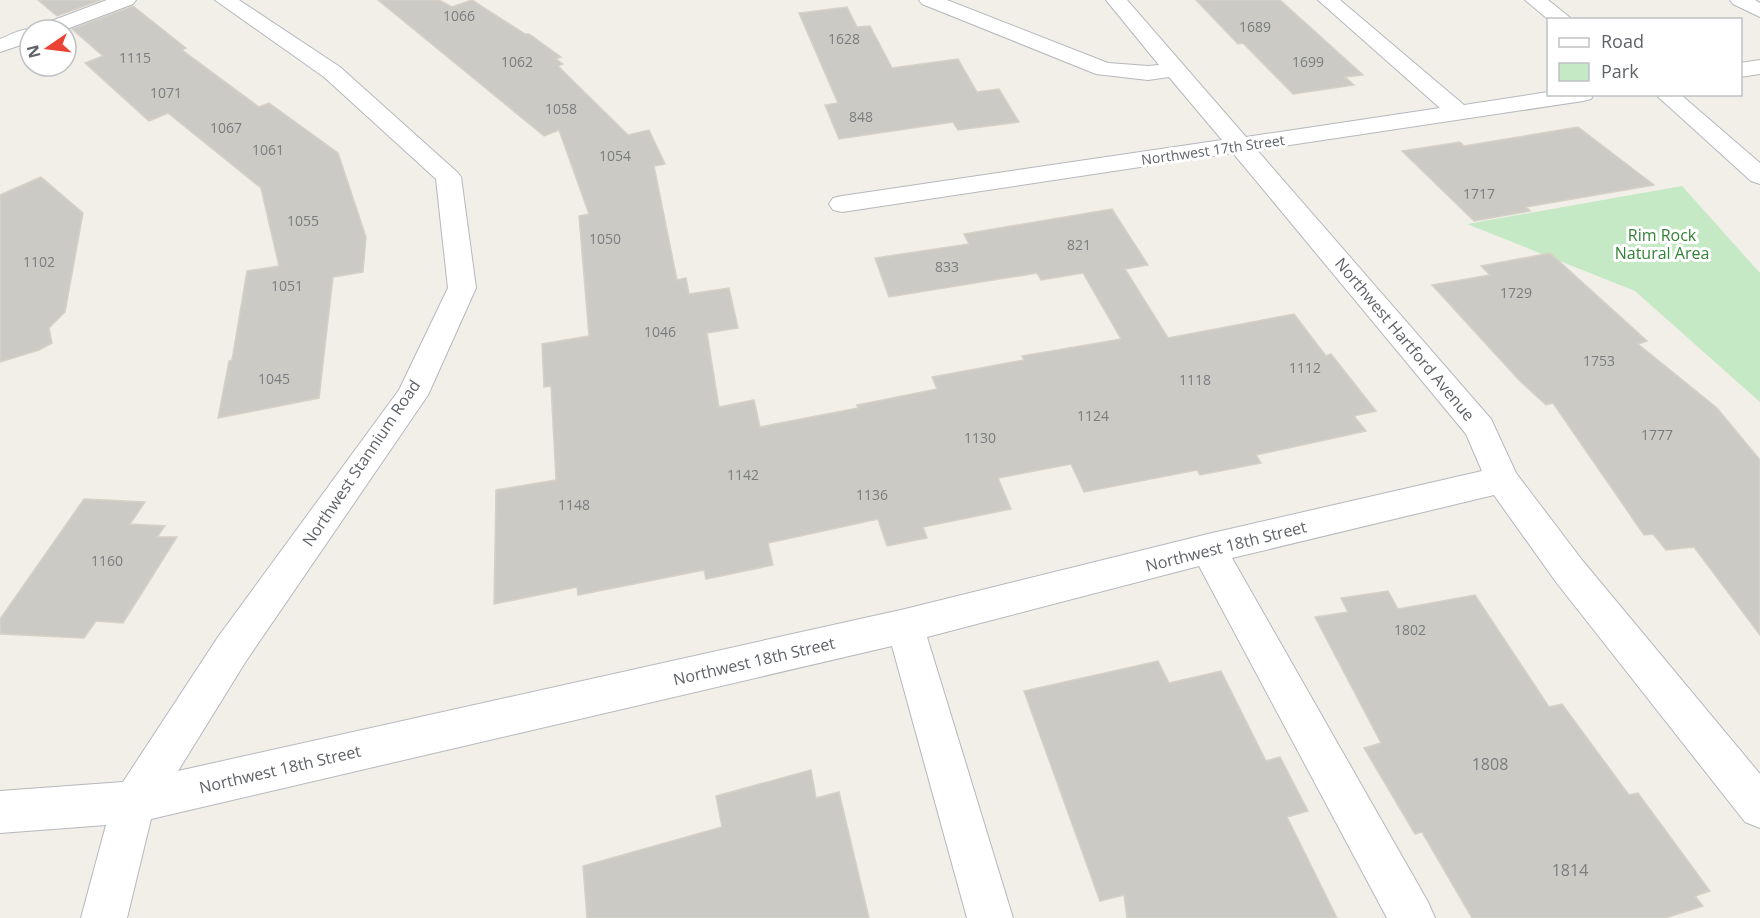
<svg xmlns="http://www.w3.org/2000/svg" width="1760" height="918" font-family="'Open Sans',sans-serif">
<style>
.green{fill:#c5e8c5}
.building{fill:#cccac5;stroke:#d6d1c6;stroke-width:1.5}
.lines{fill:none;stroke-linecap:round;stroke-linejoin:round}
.minor-casing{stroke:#b5b8bc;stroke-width:2}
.minor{fill:#fff;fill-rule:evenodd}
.labels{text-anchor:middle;stroke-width:6;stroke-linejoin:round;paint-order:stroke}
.number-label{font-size:14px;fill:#7a7d7f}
.far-street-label{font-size:14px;fill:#5f6368;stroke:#fff}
.park-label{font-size:16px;fill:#348238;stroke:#fff}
.street-label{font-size:16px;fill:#5f6368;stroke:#fff}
.near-number-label{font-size:16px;fill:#7a7d7f}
</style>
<rect width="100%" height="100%" fill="#f1efe8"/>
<path class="green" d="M1682 186 1760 273V402L1635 291 1467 224Z"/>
<g class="building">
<path d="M38 0H101L57 16Z"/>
<path d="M378 0H439L452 7 472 0 525 34H529L561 57 556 59 563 64 558 66 628 135 649 130 665 164 654 166 677 280 686 278 689 294 729 288 738 328 707 333 719 407 754 400 760 427 858 408 857 405 937 389 932 377 1024 360 1022 356 1121 339 1083 273 1041 280 1037 273 889 297 875 258 969 244 964 234 1112 209 1148 265 1125 269 1168 338 1294 314 1326 356 1331 354 1376 411 1354 416 1366 431 1256 455 1261 463 1200 475 1197 470 1084 492 1071 464 998 478 1011 509 923 527 927 538 887 546 878 519 768 543 773 565 706 579 704 570 578 595 577 587 494 604 496 490 556 480 551 386 544 387 542 344 589 336 579 216 589 214 559 130 544 136Z"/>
<path d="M1196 0H1280L1363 75 1345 77 1354 85 1293 94 1243 43 1238 44Z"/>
<path d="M133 6 186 48 182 50 259 107 269 103 338 153 366 237 363 272 333 277 319 398 218 418 229 361 232 360 247 271 279 266 261 188 168 113 149 121 85 63 103 56 72 29Z"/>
<path d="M847 7 857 27 870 26 892 68 958 59 977 92 999 89 1019 122 958 130 953 122 839 139 825 105 838 103 799 13Z"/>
<path d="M1578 127 1654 185 1526 207 1530 211 1474 221 1402 151 1460 142 1464 146Z"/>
<path d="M41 177 83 213 65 312 49 328 52 343 39 350 0 362V195Z"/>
<path d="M1550 253 1647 341 1638 344 1717 408 1760 460V635L1694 547 1666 550 1653 534 1644 535 1553 403 1546 405 1519 380 1432 285 1490 275 1481 266Z"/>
<path d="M84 499 145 502 130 524 165 526 157 537H177L123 623 96 621 84 638 0 634V619Z"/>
<path d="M1388 591 1398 609 1475 595 1549 707 1562 704 1629 795 1638 793 1710 891 1695 896 1703 906 1665 918H1472L1422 832 1415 834 1364 748 1381 743 1315 617 1348 612 1341 598Z"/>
<path d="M1158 661 1169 683 1221 671 1266 761 1280 757 1308 811 1287 817 1337 918H1127L1124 895 1100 901 1024 691Z"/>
<path d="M811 770 816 798 839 792 869 918H587L583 866 722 827 716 796Z"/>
</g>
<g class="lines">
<g class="minor-casing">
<g id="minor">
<path d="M107 0H136L133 4 64 30H30V42L0 52V39C11 35 23 27 35 30L38 26Z"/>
<path d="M215 0H239L340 67 457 172 461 177 476 288 428 395 246 661 178 771 905 609 1208 534 1482 471 1466 434 1233 153 842 212 833 210 829 204 833 198 842 196 1222 140 1169 77 1148 80 1096 74 922 4 919 0H947L1108 63 1148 66 1159 65 1106 0H1127L1246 137 1440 108 1318 0H1340L1464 105 1548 92V94H1594L1591 99 1583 101 1257 150 1491 419 1516 473 1582 560 1760 774V828L1745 822 1556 582 1494 495 1232 558 1428 902 1435 918H1387L1199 566 927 637 1013 918H967L892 646 151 819 127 918H81L106 825 0 833V791L123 782 218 637 399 390 448 288 436 179 324 77Z"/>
<path d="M1525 0H1548L1573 20H1549Z"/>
<path d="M1730 0H1755L1760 3V17L1733 4Z"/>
<path d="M1760 60V74L1740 77V63Z"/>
<path d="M1655 94H1680L1760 163V184L1751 181Z"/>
</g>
</g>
<use href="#minor" class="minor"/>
</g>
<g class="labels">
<g class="number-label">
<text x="459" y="21">1066</text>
<text x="1255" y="32">1689</text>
<text x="844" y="44">1628</text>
<text x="135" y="63">1115</text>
<text x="517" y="67">1062</text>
<text x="1308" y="67">1699</text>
<text x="166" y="98">1071</text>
<text x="561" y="114">1058</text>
<text x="861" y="122">848</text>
<text x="226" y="133">1067</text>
<text x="268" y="155">1061</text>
<text x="615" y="161">1054</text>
<text x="1479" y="199">1717</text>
<text x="303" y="226">1055</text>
<text x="605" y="244">1050</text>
<text x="1079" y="250">821</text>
<text x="39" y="267">1102</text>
<text x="947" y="272">833</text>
<text x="287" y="291">1051</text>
<text x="1516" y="298">1729</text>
<text x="660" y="337">1046</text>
<text x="1599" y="366">1753</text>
<text x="1305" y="373">1112</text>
<text x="274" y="384">1045</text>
<text x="1195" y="385">1118</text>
<text x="1093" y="421">1124</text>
<text x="1657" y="440">1777</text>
<text x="980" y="443">1130</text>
<text x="743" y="480">1142</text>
<text x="872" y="500">1136</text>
<text x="574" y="510">1148</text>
<text x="107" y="566">1160</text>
<text x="1410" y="635">1802</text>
</g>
<g class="far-street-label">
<text transform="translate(1213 150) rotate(-8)" y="5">Northwest 17th Street</text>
</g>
<g class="park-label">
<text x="1662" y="241">Rim Rock<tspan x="1662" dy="18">Natural Area</tspan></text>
</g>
<g class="street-label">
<text transform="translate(1405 339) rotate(50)" y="6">Northwest Hartford Avenue</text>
<text transform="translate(361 463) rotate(-56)" y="6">Northwest Stannium Road</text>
<text transform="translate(1226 546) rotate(-14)" y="6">Northwest 18th Street</text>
<text transform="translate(754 661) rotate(-13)" y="6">Northwest 18th Street</text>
<text transform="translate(280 769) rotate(-13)" y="6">Northwest 18th Street</text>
</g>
<g class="near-number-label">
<text x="1490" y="770">1808</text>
<text x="1570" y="876">1814</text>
</g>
</g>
<rect x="1547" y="18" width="195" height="78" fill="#ffffff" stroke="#bfc1c3" stroke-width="1.5"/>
<rect x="1559" y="38" width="30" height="9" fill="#ffffff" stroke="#bfc1c3" stroke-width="1.5"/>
<text x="1601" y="48" font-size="18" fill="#5f6368">Road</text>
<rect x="1559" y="63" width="30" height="18" fill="#c5e8c5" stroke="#bfc1c3" stroke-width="1.5"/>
<text x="1601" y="78" font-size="18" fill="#5f6368">Park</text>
<g transform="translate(48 48) rotate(256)"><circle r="28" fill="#ffffff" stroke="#bfc1c3" stroke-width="1.5"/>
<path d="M0-4.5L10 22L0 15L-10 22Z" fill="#ea4335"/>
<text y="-9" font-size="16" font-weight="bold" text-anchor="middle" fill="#5f6368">N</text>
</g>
</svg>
